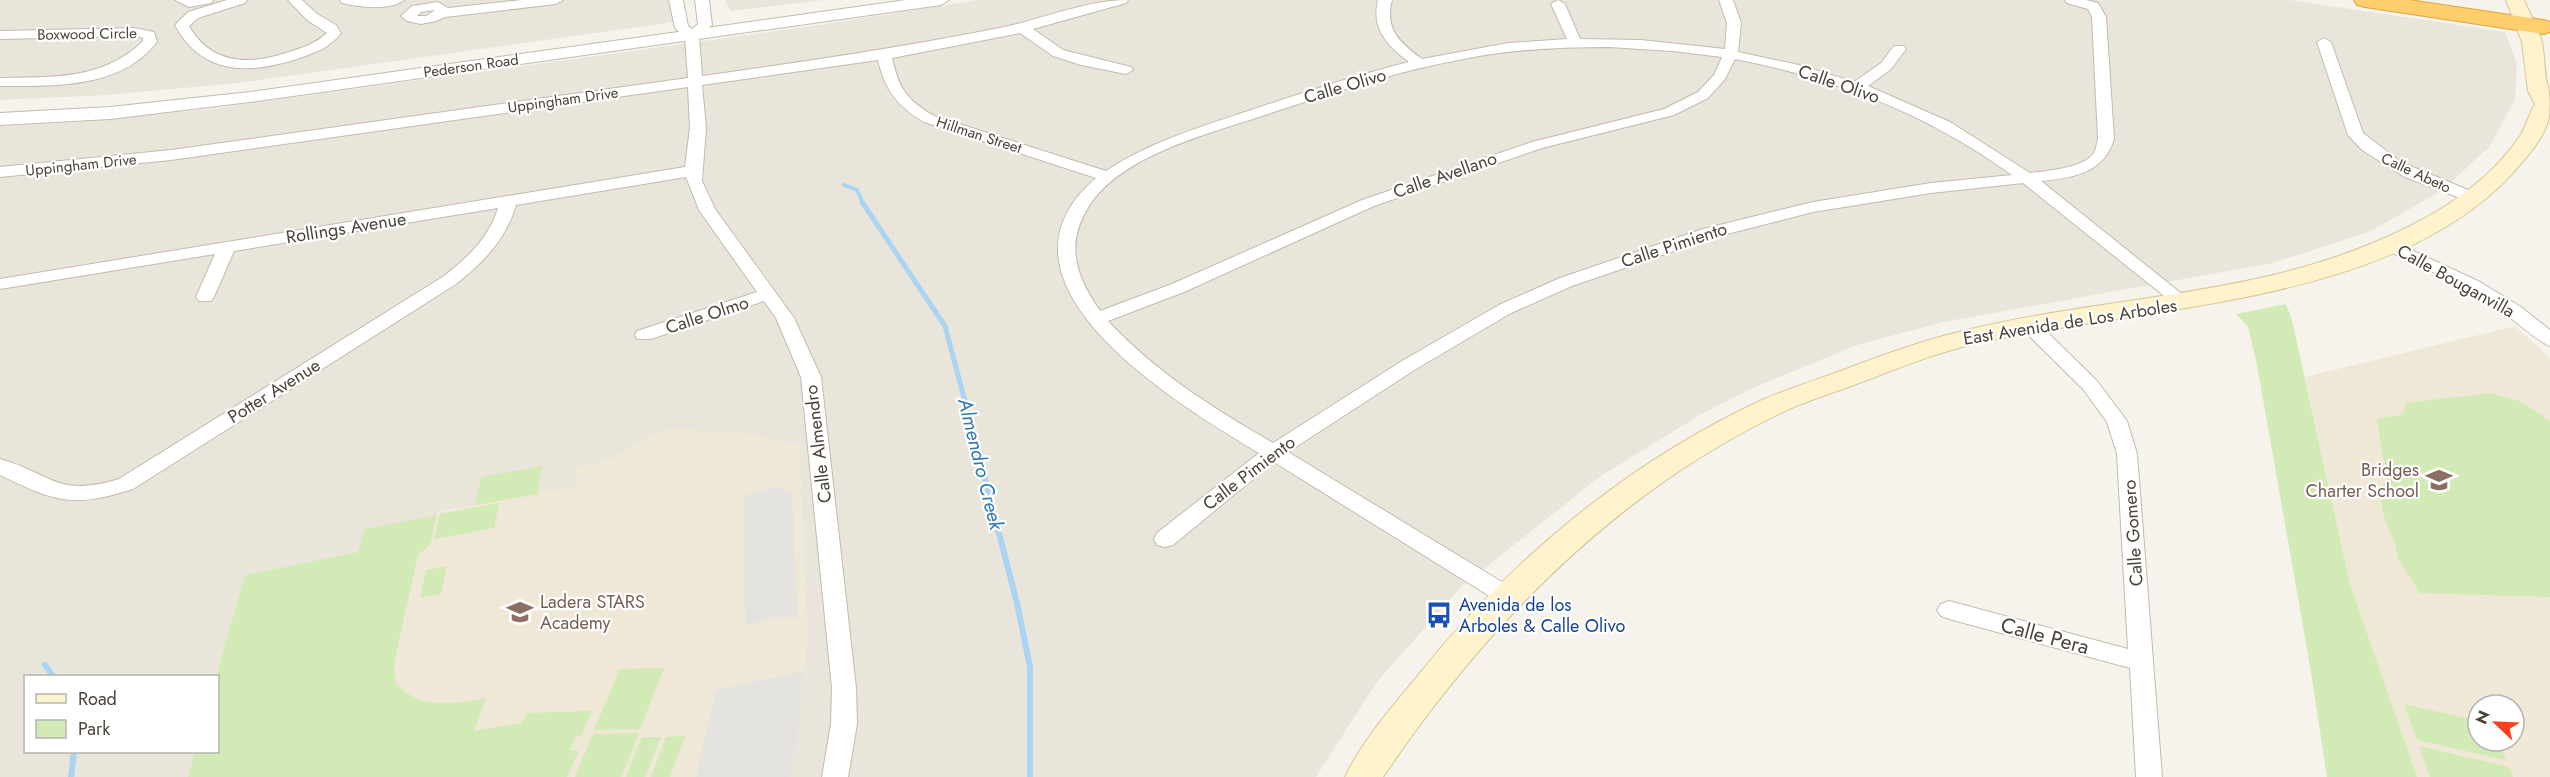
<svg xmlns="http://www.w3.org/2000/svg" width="2550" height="777" font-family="Jost,sans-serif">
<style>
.residential{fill:#eae5da}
.education{fill:#efe8d6;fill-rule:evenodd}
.green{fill:#d2eab5}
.parking{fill:#e5e3e0}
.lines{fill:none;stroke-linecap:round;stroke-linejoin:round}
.stream-far2{stroke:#a9d4f2;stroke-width:4}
.stream-far1{stroke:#a9d4f2;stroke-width:5}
.stream{stroke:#a9d4f2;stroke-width:6}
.minor-casing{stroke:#c2bbae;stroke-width:2}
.tertiary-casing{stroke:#c2bbae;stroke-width:2}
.secondary-casing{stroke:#d6c79b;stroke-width:2}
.motorway-casing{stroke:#e0a43c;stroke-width:2}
.minor{fill:#fff;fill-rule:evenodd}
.tertiary{fill:#fff;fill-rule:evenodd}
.secondary{fill:#fff3cd;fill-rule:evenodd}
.motorway{fill:#ffcf6e;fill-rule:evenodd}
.labels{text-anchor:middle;stroke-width:4.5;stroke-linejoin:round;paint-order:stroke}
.far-street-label{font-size:15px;fill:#4b4439;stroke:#fff}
.street-label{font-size:18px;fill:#4b4439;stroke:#fff}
.education-label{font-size:18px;fill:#785e54;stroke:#fff;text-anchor:end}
.transit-label{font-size:18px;fill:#164399;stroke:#fff;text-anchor:start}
.water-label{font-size:20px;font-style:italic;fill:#2e7ab2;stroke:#fff}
.near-street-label{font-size:21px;fill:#4b4439;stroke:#fff}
</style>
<rect width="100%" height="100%" fill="#f6f3ec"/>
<g class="residential">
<path d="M0 0H672L675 22 238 83 107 95 0 100Z"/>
<path d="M725 0H824L731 11Z"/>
<path d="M978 0H2290L2505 32 2517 64 2515 100 2489 147 2443 190 2371 231 2273 263 1943 322 1857 345 1757 386 1705 412 1599 477 1461 587 1376 683 1316 777H790L796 753 807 636 799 445 655 433 612 459 577 469 575 487 538 494 542 466 475 505 437 512V515L358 552 245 575 216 676H26V752H195L188 777H0V126L78 122 209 109 820 25Z"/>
</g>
<g class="education">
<path d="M2515 326 2550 358V777H2417L2350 584 2305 377ZM2478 705H2514V741H2478Z"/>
<path d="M682 429 749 434 799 445 807 636 796 753 790 777H188L195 752H218L216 676 245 575 358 552 365 529 436 515 437 513 474 505 481 477 542 466 538 494 574 487 577 469 612 459 655 433 666 430Z"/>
</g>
<g class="green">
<path d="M2286 304 2292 320 2350 584 2417 777H2327L2310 666 2257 365 2248 327 2236 314Z"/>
<path d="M2490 393 2520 401 2550 421V597L2420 593 2398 559 2396 546 2385 520 2378 487 2386 483 2389 477 2383 458 2377 419 2400 415 2404 411 2406 403Z"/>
<path d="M542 466 538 494 475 505 481 477Z"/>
<path d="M499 503 494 528 434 539 440 514Z"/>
<path d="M437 515 430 545 418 555 394 663 395 681C415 710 455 705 486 698L474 731 522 723 527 713 592 711 581 736H576L570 750 579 751 567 777H188L195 752H218L216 676 245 575 358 552 365 529Z"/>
<path d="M447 566 441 594 420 598 426 570Z"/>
<path d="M664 668 640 729 594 730 620 669Z"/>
<path d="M2404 704 2478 721V741H2498L2506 760 2417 740Z"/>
<path d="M639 733 621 777H575L593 734Z"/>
<path d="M685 736 670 777H651L666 737Z"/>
<path d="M642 737H661L645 777H626Z"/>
<path d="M2419 746 2509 767 2513 777H2430Z"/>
</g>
<g class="parking">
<path d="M776 487 792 493 798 618 778 617 745 626 744 496Z"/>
<path d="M804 671 796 753 790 777H696L716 690Z"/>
</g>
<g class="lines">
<path class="stream-far2" d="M844 185 857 190 863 203"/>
<path class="stream-far1" d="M862 202 945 326 980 458"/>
<g class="stream">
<path d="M979 456 1017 603 1030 667V777"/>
<path d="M45 665 53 676"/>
<path d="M71 777 74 752"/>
</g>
<g class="minor-casing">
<g id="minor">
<path d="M175 0H213L211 3 189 7Z"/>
<path d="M227 0H247L245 3 198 18 189 26C212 66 251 65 289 52 303 48 316 43 327 33L307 20 288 0H302L317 14 336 25 341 33C330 48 314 53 297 59 250 74 202 76 175 25L188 12Z"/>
<path d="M340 0H404C391 11 358 7 342 3Z"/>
<path d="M522 0H563L556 4 445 17 436 21 421 24 407 21 401 16 412 6 438 2 448 8ZM435 10 426 16H417L421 12Z"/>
<path d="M669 0H683L688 26 692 29 698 24 695 0H709L712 25 699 36 702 76C801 62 900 48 999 28 1042 20 1084 0 1128 0L1126 3 1033 29 1063 50 1131 67 1133 70 1126 74 1081 65 1053 56 1020 33 892 58C899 89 906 99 934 116L1106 171C1148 143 1197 128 1245 112 1299 94 1353 76 1409 62 1387 46 1371 28 1378 0H1392C1384 29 1400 43 1422 59L1508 43 1567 39 1551 4 1558 0 1565 4 1580 39 1641 40 1725 49 1727 23 1719 0H1733L1741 23 1738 52 1799 65 1854 82 1881 63 1894 46H1904L1906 49 1891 69 1868 86 1950 122 2030 173C2047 171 2084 168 2094 153 2096 149 2097 143 2098 139L2092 17 2088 9 2067 3 2065 0H2086L2098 3 2106 17 2114 139C2104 173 2073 178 2041 181L2193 303 2190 307H2178L2023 183 1931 193 1813 212 1715 237 1572 286 1511 313 1416 369 1288 452 1515 590 1518 596 1515 602 1507 605 1499 602 1274 462 1173 545 1165 547 1157 545 1154 539 1157 533 1259 453C1181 406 973 283 1096 178L924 122C897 106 885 90 878 60L702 85 706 128 702 181 715 209 794 318 821 377 856 688 857 724 848 777H822L831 724 832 688 801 377 776 318 764 301 651 339H637L635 335 637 331 757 292 699 210 686 177 516 205C506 239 484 262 456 284L133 489C74 508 55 502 0 475V459C53 474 56 498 119 479L444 276C468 257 489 238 498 208L234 251 214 297 211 301H199L196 297 215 254 0 289V279L685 167 690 128 688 87 171 160 0 177V167L171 150 688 78 685 37 675 28ZM1609 47 1672 51 1722 57 1714 75 1698 92 1664 109 1532 142 1362 200 1172 284 1100 311C1075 275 1064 243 1091 203 1126 153 1212 133 1268 114 1334 92 1400 70 1469 58 1515 49 1562 47 1609 47ZM1735 59C1838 79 1927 114 2012 175L1931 183 1813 202 1703 229 1560 278 1499 305 1402 361 1273 443C1213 408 1155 372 1108 321L1184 292 1374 206 1542 148 1674 115 1708 98 1725 79Z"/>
<path d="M134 28 154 32 157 42C121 89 53 86 0 86V78C52 77 104 80 143 41V38L134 36 0 39V31Z"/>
<path d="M2324 38 2331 42 2363 133 2401 162 2480 195 2482 198 2480 201H2468L2405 177 2362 150 2348 135 2317 42Z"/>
<path d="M2390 240 2480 282 2521 307 2550 330V346C2539 343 2505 312 2491 303 2457 282 2420 266 2384 249L2381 245 2384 241Z"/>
<path d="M2029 319 2036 321 2097 381 2127 421 2137 454 2162 777H2136L2130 668 1949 619 1941 616 1937 610 1941 604 1949 601 2128 649 2117 454 2107 422 2083 389 2022 329 2020 325 2022 321Z"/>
</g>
</g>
<g class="tertiary-casing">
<path id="tertiary" d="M906 0H949L941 5 250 102 110 119 0 125V113L110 107 250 92Z"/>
</g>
<g class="secondary-casing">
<path id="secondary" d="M2506 0H2524C2530 14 2538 28 2542 42 2545 57 2544 73 2548 87 2550 96 2550 107 2549 117 2545 138 2526 158 2512 174 2391 304 2147 306 1984 342 1939 351 1897 369 1854 385 1830 394 1806 401 1783 412 1615 492 1486 625 1383 777H1345C1363 739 1394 705 1420 673 1512 558 1630 461 1764 399 1788 389 1813 381 1838 372 1880 356 1923 340 1967 330 2115 294 2271 297 2410 226 2452 205 2493 176 2520 136 2526 126 2529 114 2535 104L2528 91 2522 42Z"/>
</g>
<g class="motorway-casing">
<path id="motorway" d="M2354 0H2409L2544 20 2550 22V32L2544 34 2365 7 2357 5Z"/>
</g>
<use href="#minor" class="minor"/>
<use href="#tertiary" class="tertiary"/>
<use href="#secondary" class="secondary"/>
<use href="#motorway" class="motorway"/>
</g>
<defs>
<g id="school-bare" transform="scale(2.07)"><path d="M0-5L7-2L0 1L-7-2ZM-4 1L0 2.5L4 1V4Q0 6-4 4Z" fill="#8d6e63" stroke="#fff" stroke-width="2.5" paint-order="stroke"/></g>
<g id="bus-bare" transform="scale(2.07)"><path d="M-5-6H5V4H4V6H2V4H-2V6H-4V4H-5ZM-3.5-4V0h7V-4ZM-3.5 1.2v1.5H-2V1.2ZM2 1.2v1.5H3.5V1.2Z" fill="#1a4fb4" stroke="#fff" stroke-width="2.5" paint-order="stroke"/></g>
</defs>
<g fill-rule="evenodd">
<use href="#school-bare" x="2439" y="480"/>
<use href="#school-bare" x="520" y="612"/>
<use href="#bus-bare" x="1439" y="615"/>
</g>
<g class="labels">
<g class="far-street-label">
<text transform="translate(87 34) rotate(-1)" y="5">Boxwood Circle</text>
<text transform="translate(471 66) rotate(-8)" y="5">Pederson Road</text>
<text transform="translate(563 100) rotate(-8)" y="5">Uppingham Drive</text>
<text transform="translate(979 135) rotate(18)" y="5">Hillman Street</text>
<text transform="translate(81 165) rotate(-6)" y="5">Uppingham Drive</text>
<text transform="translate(2416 173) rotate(25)" y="5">Calle Abeto</text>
</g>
<g class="street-label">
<text transform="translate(1839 84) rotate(19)" y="6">Calle Olivo</text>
<text transform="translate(1345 86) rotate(-16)" y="6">Calle Olivo</text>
<text transform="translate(1445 175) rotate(-19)" y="6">Calle Avellano</text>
<text transform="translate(346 228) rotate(-9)" y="6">Rollings Avenue</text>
<text transform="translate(1674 245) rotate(-18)" y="6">Calle Pimiento</text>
<text transform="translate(2456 281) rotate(29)" y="6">Calle Bouganvilla</text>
<text transform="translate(707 315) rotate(-18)" y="6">Calle Olmo</text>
<text transform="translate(2070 322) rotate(-9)" y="6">East Avenida de Los Arboles</text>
<text transform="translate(274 391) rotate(-32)" y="6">Potter Avenue</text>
<text transform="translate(818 444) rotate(-97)" y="6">Calle Almendro</text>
<text transform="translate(1249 473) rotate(-37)" y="6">Calle Pimiento</text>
<text transform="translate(2133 533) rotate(-94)" y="6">Calle Gomero</text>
</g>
<g class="education-label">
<text x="2419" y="476">Bridges<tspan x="2419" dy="21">Charter School</tspan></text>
<text x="540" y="608" text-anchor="start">Ladera STARS<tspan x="540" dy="21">Academy</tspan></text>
</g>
<g class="transit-label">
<text x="1459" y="611">Avenida de los<tspan x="1459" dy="21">Arboles &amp; Calle Olivo</tspan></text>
</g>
<g class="water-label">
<text transform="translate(981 464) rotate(76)" y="7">Almendro Creek</text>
</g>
<g class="near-street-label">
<text transform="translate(2045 636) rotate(15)" y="7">Calle Pera</text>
</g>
</g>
<rect x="24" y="675" width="195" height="78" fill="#ffffff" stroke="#b7b4b0" stroke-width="1.5"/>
<rect x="36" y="694" width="30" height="9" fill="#fff3cd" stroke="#b7b4b0" stroke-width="1.5"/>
<text x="78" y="705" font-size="18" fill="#4b4439">Road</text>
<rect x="36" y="720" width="30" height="18" fill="#d2eab5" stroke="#b7b4b0" stroke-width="1.5"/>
<text x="78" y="735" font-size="18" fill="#4b4439">Park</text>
<g transform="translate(2496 723) rotate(293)"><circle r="28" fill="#ffffff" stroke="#b7b4b0" stroke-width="1.5"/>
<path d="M0-4.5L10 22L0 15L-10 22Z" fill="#fc3f1d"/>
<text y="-9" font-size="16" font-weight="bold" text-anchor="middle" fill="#4b4439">N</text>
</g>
</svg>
